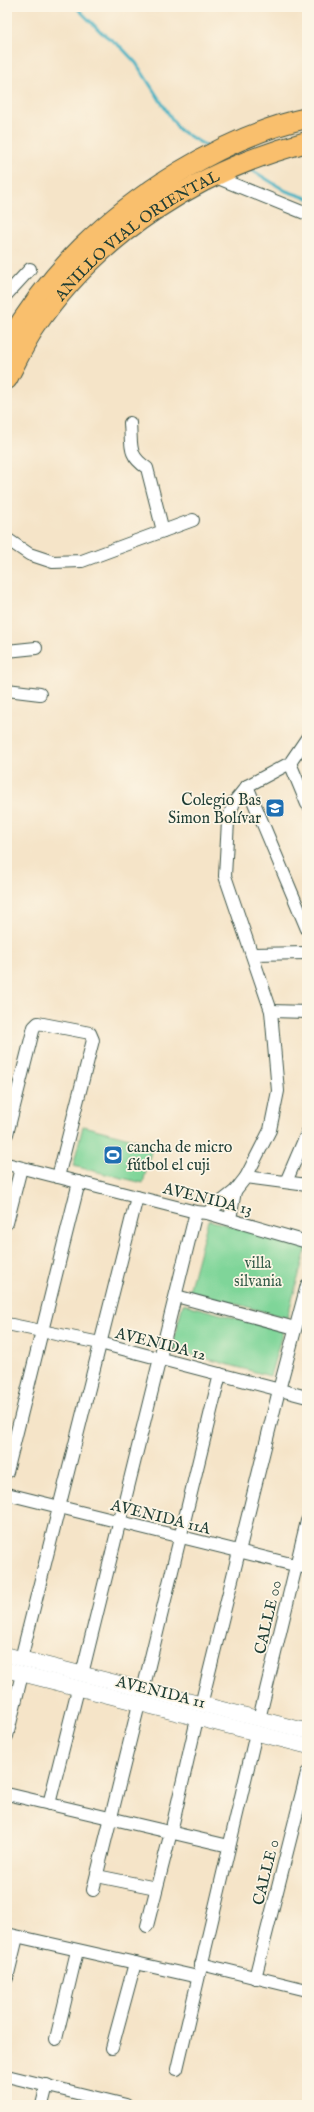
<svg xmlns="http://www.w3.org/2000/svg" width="314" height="2112" font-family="'IM FELL English',serif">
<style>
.green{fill:#7fd599;stroke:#4f8966}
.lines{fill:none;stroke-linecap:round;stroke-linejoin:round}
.stream{stroke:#47b3c4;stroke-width:3}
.minor-casing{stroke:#3f564a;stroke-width:14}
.tertiary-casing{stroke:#3f564a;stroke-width:16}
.trunk-casing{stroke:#3f564a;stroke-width:22}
.minor{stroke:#fff;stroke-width:12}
.tertiary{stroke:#fff;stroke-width:15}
.trunk{stroke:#f9bf6d;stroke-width:20}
.labels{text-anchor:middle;stroke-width:3.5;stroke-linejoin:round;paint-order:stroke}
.street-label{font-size:16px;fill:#1f3d34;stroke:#fcf5e5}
.poi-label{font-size:16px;fill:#1f3d34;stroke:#fcf5e5;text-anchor:end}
.park-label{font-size:16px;fill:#325b48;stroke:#fcf5e5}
</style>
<rect width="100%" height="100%" fill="#fcf5e5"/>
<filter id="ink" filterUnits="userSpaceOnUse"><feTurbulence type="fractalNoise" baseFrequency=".025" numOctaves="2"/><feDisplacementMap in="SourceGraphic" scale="8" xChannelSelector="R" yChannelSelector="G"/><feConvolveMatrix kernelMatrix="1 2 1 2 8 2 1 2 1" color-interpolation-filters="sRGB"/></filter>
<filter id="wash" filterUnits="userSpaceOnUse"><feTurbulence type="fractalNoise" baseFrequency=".012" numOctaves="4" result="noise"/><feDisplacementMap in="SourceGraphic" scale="16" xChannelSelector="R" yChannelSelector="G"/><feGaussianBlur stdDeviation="0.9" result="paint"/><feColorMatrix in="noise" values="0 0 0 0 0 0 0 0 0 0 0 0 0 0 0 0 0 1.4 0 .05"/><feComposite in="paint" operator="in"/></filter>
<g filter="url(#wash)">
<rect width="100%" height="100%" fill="#f5e4c8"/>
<g class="green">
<path d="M83 1126 153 1144 143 1183 73 1166Z"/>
<path d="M208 1220 307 1246 287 1318 189 1291Z"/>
<path d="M183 1304 283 1331 270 1376 171 1349Z"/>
</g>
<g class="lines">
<g class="stream">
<path d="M76 7 101 32 122 48 136 63 179 130 208 147"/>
<path d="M250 169 286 191 307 198"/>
</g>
</g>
</g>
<g filter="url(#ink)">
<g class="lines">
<g class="minor-casing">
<g id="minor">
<path d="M213 176 307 214"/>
<path d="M7 294 30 269"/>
<path d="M130 423C132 445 127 455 147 468L163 531"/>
<path d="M7 539 29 554 53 562 82 561 193 520"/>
<path d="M7 651 36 648"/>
<path d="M7 690 40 694"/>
<path d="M290 763 307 804"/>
<path d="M247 786 307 929"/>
<path d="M253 954 307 953"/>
<path d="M271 1011 307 1012"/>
<path d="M7 1134 34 1027 38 1023 90 1033 93 1040 58 1177"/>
<path d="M7 1164 196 1212 207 1213 307 1242"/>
<path d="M246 1177 307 1185"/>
<path d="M286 1182 307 1133"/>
<path d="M207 1213 235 1191 246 1177 270 1130 278 1091 271 1011 225 876 228 821 234 802 247 786 290 763 307 738"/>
<path d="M230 1219 235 1191"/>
<path d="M7 1223 21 1168"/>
<path d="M176 1296 295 1328"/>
<path d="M7 1324 100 1343 307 1397"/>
<path d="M7 1472 79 1182"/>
<path d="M7 1494 307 1568"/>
<path d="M21 1659 137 1197"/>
<path d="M82 1674 196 1212"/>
<path d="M143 1690 220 1374"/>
<path d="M201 1705 279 1390 307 1285"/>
<path d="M259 1719 307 1521"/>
<path d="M7 1736 22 1674"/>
<path d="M7 1794 229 1846"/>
<path d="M49 1804 78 1689"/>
<path d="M97 1876 156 1888"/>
<path d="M93 1890 139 1704"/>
<path d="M147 1926 171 1832 197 1719"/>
<path d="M7 1934 198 1977"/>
<path d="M201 1964 307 1990"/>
<path d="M7 1978 17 1937"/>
<path d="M255 1978 307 1773"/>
<path d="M56 2039 77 1951"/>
<path d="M112 2048 135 1963"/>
<path d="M177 2069 256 1733"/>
<path d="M7 2076 126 2105"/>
<path d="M42 2105 47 2085"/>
</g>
</g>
<g class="tertiary-casing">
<g id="tertiary">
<path d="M7 1655 307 1731"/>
<path d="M7 1670 307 1746"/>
</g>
</g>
<g class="trunk-casing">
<g id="trunk">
<path d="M7 345C50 271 106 217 179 172 219 148 260 128 307 118"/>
<path id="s1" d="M7 379C16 362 24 344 35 328 98 234 199 170 307 142"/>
</g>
</g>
<use href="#minor" class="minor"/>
<use href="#tertiary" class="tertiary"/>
<use href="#trunk" class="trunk"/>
</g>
</g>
<defs>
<g id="school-square" transform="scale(1)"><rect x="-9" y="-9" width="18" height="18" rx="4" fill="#1f6fb2" stroke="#fcf5e5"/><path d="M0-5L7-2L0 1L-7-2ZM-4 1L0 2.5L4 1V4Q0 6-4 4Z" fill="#fff"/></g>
<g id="stadium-square" transform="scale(1)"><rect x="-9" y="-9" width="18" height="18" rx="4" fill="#1f6fb2" stroke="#fcf5e5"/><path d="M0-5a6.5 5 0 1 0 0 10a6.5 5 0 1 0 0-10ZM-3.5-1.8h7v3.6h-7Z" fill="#fff"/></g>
</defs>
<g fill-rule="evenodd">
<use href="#school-square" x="275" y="808"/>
<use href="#stadium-square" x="113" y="1155"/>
</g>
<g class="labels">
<g class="street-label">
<text dy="6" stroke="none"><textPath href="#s1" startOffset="198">ANILLO VIAL ORIENTAL</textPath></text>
<text transform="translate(208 1198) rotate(14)" y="6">AVENIDA 13</text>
<text transform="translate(161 1343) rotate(14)" y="6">AVENIDA 12</text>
<text transform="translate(161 1516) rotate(14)" y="6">AVENIDA 11A</text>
<text transform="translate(267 1617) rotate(-77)" y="6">CALLE 00</text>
<text transform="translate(161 1691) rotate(14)" y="6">AVENIDA 11</text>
<text transform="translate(265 1872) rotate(-76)" y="6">CALLE 0</text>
</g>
<g class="poi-label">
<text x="261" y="805">Colegio Bas<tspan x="261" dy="18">Simon Bolívar</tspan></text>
<text x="127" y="1152" text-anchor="start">cancha de micro<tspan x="127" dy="18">fútbol el cuji</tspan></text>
</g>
<g class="park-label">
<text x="258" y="1268">villa<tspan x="258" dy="18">silvania</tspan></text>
</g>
</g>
<rect width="314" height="2112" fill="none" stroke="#fcf5e5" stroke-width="24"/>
</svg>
